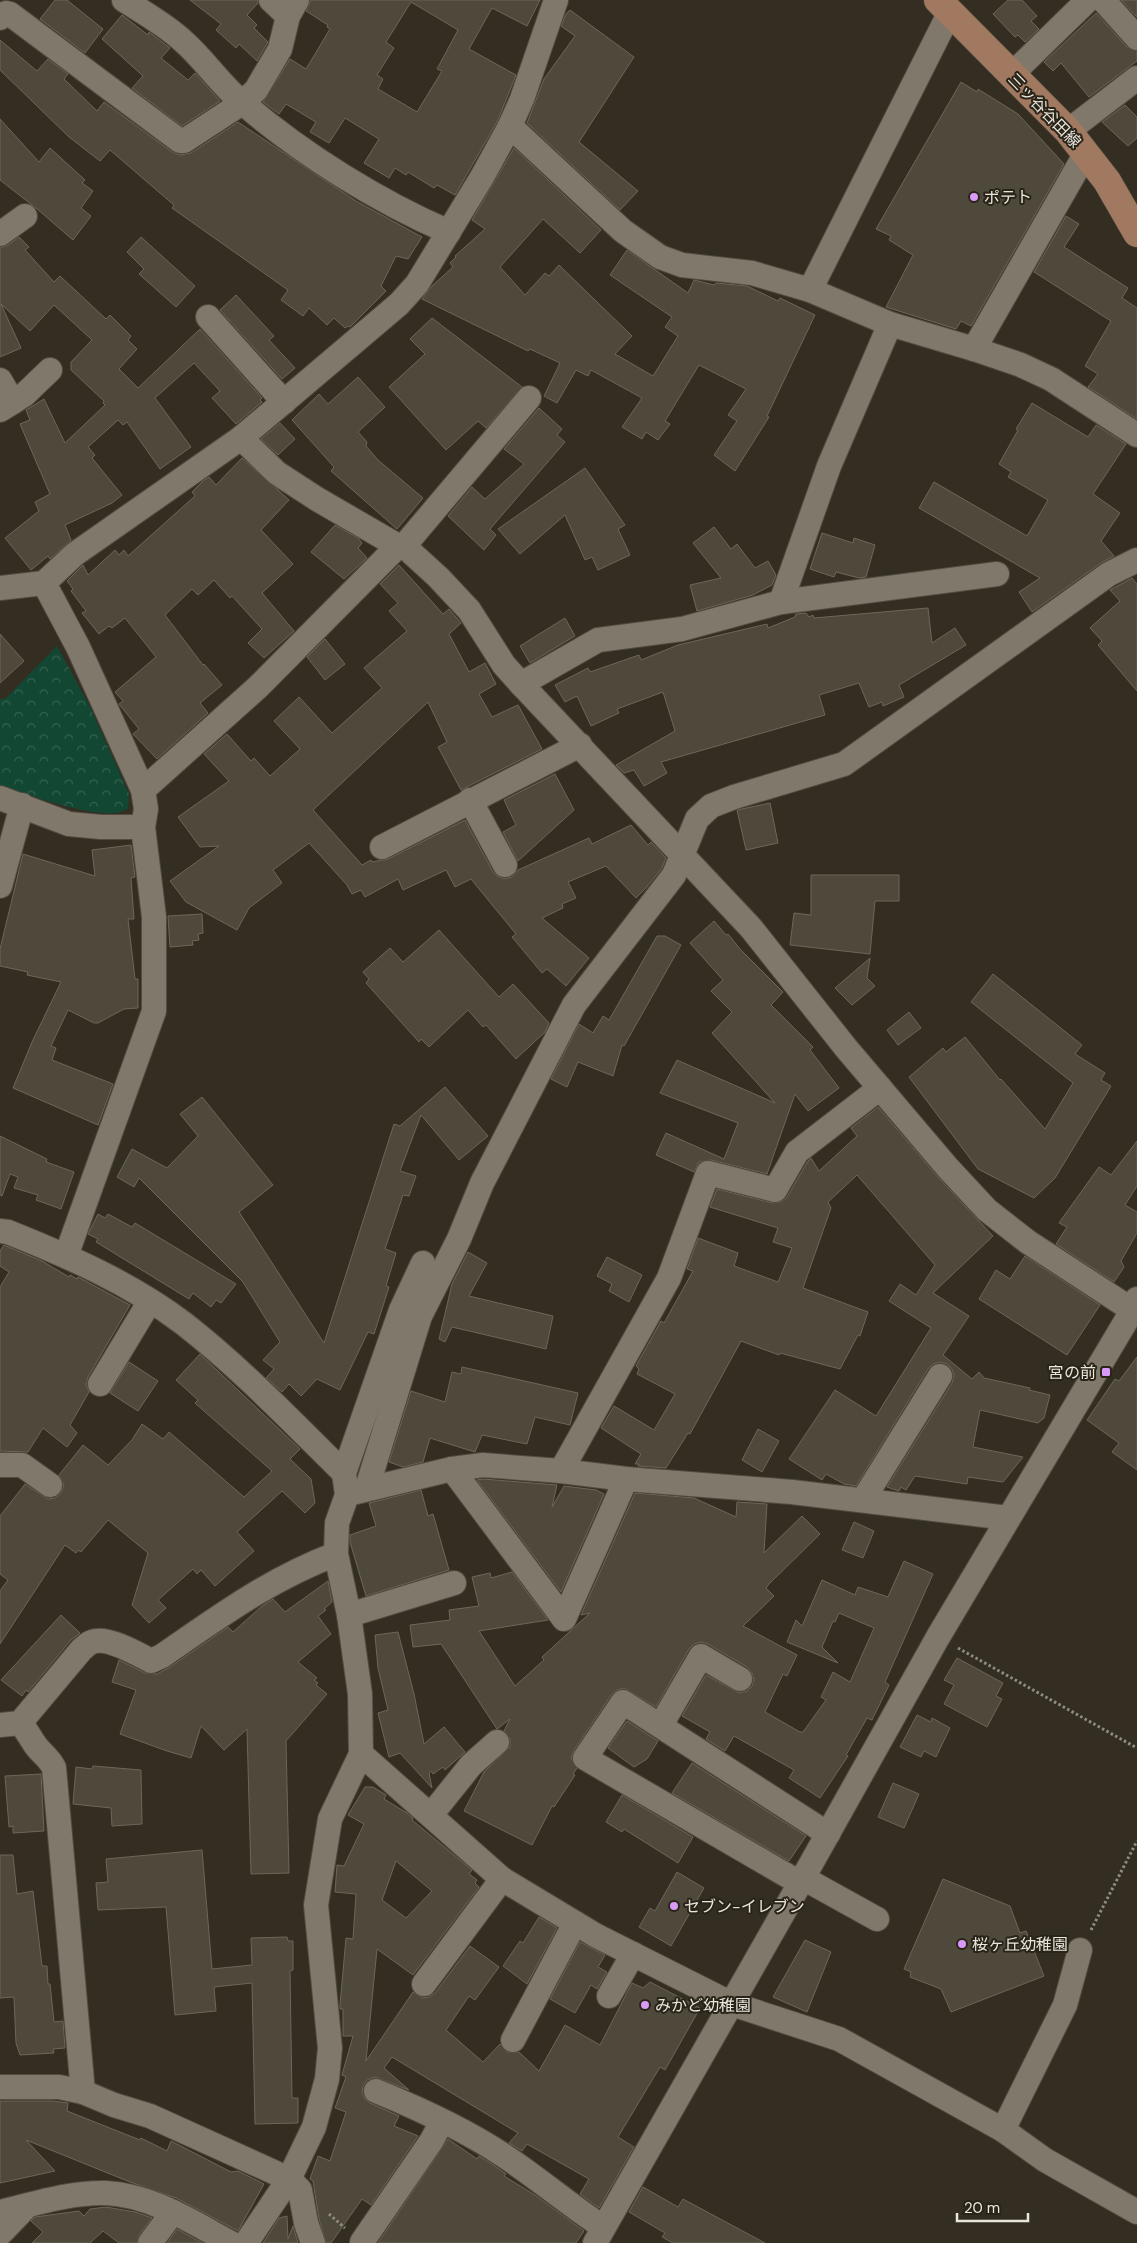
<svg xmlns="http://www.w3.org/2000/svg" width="1137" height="2243" font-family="'DM Sans','Noto Sans JP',sans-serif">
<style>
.park{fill:url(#park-crowns)}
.building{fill:#4f493b;stroke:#6d6758;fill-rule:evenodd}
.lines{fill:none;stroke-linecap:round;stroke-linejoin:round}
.minor-casing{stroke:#514c41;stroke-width:26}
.major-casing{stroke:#514c41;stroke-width:29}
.path{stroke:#908c82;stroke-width:3;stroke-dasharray:2.5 2.5;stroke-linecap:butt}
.minor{stroke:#80796b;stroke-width:24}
.major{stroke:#a17860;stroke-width:28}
.poi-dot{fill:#d99af7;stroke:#292418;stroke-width:2}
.labels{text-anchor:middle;stroke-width:4;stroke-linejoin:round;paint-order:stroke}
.street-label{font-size:16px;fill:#eae6de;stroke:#292418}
.poi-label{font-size:16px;fill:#eae6de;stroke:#292418;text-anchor:start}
</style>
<defs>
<pattern id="park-crowns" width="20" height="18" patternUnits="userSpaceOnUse" patternTransform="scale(1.25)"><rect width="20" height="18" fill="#124733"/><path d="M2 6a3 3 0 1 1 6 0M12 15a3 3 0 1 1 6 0" fill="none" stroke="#356250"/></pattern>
</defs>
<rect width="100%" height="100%" fill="#332e21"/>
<path class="park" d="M57 646 90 707 129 794 128 809C104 824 27 794 0 785V699H5Z"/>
<g class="building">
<path d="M55 0H67L103 29 85 53 40 19Z"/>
<path d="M190 0H258V3L247 15 257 25 254 28 268 42 257 61 239 44 236 48 216 30 221 24Z"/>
<path d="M311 0H540L527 26 492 8 469 49 516 75 498 120 455 195 437 185 434 188 408 172 406 175 395 168 389 178 364 163 379 139 345 118 329 143 310 132 316 122 286 104 279 114 263 102 290 59 306 69 330 29 327 27 328 25 306 11ZM411 2 458 30 437 69 442 71 417 112 378 89 383 79 377 75 394 48 386 42Z"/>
<path d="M1008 0H1022L1037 16 1031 21 1039 29 1025 42 1018 35 1015 37 993 14Z"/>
<path d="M1121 0H1137V17Z"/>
<path d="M570 10 634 57 579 142 638 191 620 210 527 123 544 79 575 36 561 26 566 14Z"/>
<path d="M1096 13 1127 47 1137 51V61L1089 97 1061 63 1053 71 1044 62Z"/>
<path d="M122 15 148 35 149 32 170 48 161 58 188 80 195 73 220 101 182 126 132 88 143 76 102 39Z"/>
<path d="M0 40 37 71 48 59 68 74 64 79 97 111 104 102 172 152 180 155 191 153 238 122 356 201 422 237 408 259 396 256 381 286 386 291 350 327 348 326 345 328 334 318 327 325 309 308 303 316 281 300 288 290 172 208 174 205 110 150 100 161 69 137 0 70Z"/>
<path d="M961 82 977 92 978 89 1018 114 1064 164 971 326 961 321 956 329 886 307 913 255 889 240 891 236 876 229Z"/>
<path d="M1125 105 1137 117V138L1128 146 1102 122Z"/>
<path d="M0 119 39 162 50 148 85 180 82 183 93 191 81 208 91 216 73 240 36 208 0 180Z"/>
<path d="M514 148 601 230 580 253 543 219 500 267 525 295 545 273 549 276 559 265 632 336 615 354 653 376 678 336 665 327 672 317 610 275 627 250 688 293 694 280 714 285 716 283 747 286 778 301 780 298 815 315 767 416 769 417 735 471 714 455 737 421 728 415 746 389 699 365 665 421 670 424 658 440 646 432 642 439 622 427 642 398 591 370 588 376 576 370 557 403 544 396 560 363 530 349 528 351 422 299 432 286 453 267 450 263 456 257 455 256 485 229 472 220Z"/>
<path d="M1066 216 1079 224 1064 247 1128 288 1122 298 1137 308V419L1088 387 1098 374 1085 366 1111 321 1034 272Z"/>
<path d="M19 237 29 247 25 250 54 282 60 276 106 319 110 315 131 336 128 340 137 349 119 369 138 388 200 329 262 398 260 400 262 402 236 424 212 398 220 391 194 363 155 398 191 447 160 469 127 422 123 425 118 420 88 447 95 455 92 458 122 495 112 503 65 525 71 540 50 559 48 556 31 570 5 538 39 511 35 502 50 494 20 424 30 420 26 410 44 399 65 443 105 405 103 403 104 401 71 370V362L92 340 54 305 30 331 1 304 21 348 0 357V248L8 245Z"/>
<path d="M141 237 195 286 176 307 139 274 144 269 127 252Z"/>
<path d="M236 295 274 336 269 340 295 368 282 379 220 310Z"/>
<path d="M432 318 522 387 486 428 478 421 446 450 389 387 425 354 410 339Z"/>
<path d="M358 377 385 407 358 432 367 442 366 446 378 460 423 498 397 529 331 471 334 467 292 420 319 394 328 404Z"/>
<path d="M1032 403 1088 437 1096 425 1126 444 1093 494 1120 513 1101 541 1114 556 1101 563 1032 612 1019 592 1040 578 919 508 934 482 1027 536 1048 500 1008 477 1011 472 999 464 1018 430 1016 429Z"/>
<path d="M539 408 562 429 557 435 565 442 490 529 496 535 484 550 448 516 472 487 485 499 524 464 504 449Z"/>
<path d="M280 423 295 439 278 455 261 439Z"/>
<path d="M242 458 289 500 261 530 293 564 262 593 294 631 264 658 248 643 262 629 232 596 230 598 214 580 198 595 192 589 165 615 203 665 204 664 222 685 200 703 208 713 157 759 133 734 139 729 119 704 123 701 115 692 156 657 125 618 112 628 109 626 99 634 82 613 86 611 71 591 73 589 67 581 83 565 88 575 115 550 119 555 124 550 128 556 195 496 192 492 203 481 209 477 216 485Z"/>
<path d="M585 468 625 525 618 529 630 555 598 570 592 557 585 560 565 515 520 554 498 529Z"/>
<path d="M335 525 358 538 362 543 358 548 367 558 344 579 311 552Z"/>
<path d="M714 527 731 549 737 544 755 568 768 561 776 575 772 585 753 595 697 611 690 585 721 578 693 543Z"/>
<path d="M822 533 853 543 854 538 875 545 866 577 859 578 836 572 834 577 810 569Z"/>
<path d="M399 565 443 614 449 609 461 623 449 634 469 672 485 663 496 684 479 694 492 717 518 705 542 749 461 790 438 747 447 742 428 702 313 810 362 865 371 860 372 862 388 859 465 820 493 872 497 876 504 879 512 877 518 870 589 838 592 844 631 825 648 845 651 842 666 858 662 868 646 888 636 898 606 866 568 882 576 898 562 904 563 908 542 918 589 958 566 986 547 969 542 973 512 937 516 934 471 879 455 887 446 870 403 890 398 879 365 897 361 890 352 894 347 885 309 843 273 870 282 883 249 908 237 930 186 902 170 881 219 846 200 847 178 817 229 781 204 754 227 734 251 761 254 758 270 776 300 749 274 721 299 697 332 733 382 688 364 668 407 631 389 611 398 603 380 584Z"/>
<path d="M1132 578 1137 584V691L1098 645 1102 641 1090 628 1120 601 1110 590Z"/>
<path d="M928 608 932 643 955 628 966 645 899 685 904 697 883 706 882 702 869 707 859 683 819 695 825 715 661 762 667 773 644 786 634 770 624 773 616 765 675 731 663 692 617 709 619 713 591 726 577 696 565 702 555 685 588 668 590 672 639 655 641 660 678 645 767 624 768 628 795 617 796 614 806 613 809 617 813 615 814 618Z"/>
<path d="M565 618 575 636 530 663 520 646Z"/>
<path d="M0 634 24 661 0 683Z"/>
<path d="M325 639 345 664 325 680 307 657Z"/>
<path d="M555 774 574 810 518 861 503 832 516 825 504 800Z"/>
<path d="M770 803 778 843 746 850 737 810Z"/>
<path d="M131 845 135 877 131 878 134 919H128L135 979H138V1008L124 1009 98 1023H94L68 1010 51 1046 56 1048 52 1060 113 1084 98 1125 13 1088 32 1042 61 982 27 975 28 972 0 966V949L23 854 95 876 92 850Z"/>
<path d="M811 875H899V901H875L870 954 790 945 794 913 811 915Z"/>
<path d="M202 914 203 933 198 934 199 940 192 941 193 945 170 947 168 916Z"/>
<path d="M714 921 726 935 728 934 740 949 783 992 771 1005 813 1047 810 1050 839 1088 808 1111 795 1094 767 1174 711 1160 699 1162 694 1172 656 1155 666 1133 724 1159 738 1123 660 1093 677 1060 775 1103 712 1033 732 1012 711 991 723 980 690 943Z"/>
<path d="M439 930 499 997 513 984 549 1023 545 1032 516 1059 486 1025 483 1027 468 1010 429 1047 421 1039 419 1042 366 983 369 979 363 972 390 948 403 962Z"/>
<path d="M657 936H665L681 945 624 1046 622 1045 613 1076 578 1062 567 1087 551 1079 579 1024 593 1033 603 1016 609 1020Z"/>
<path d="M870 958 867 978 875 986 852 1005 835 988Z"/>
<path d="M993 974 1082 1045 1075 1054 1105 1073 1101 1080 1111 1086 1055 1178 1034 1198 978 1169 909 1077 943 1048 946 1052 965 1037 1000 1080 1001 1079 1045 1129 1073 1083 971 1002Z"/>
<path d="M909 1012 921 1028 898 1045 887 1030Z"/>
<path d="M445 1087 488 1136 459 1160 421 1115 400 1171 416 1176 409 1196 403 1195 385 1249 396 1253 386 1286 389 1287 374 1334 368 1332 340 1390 317 1379 301 1396 289 1384 282 1392 266 1378 274 1369 263 1360 280 1342 243 1282 139 1178 134 1187 117 1177 132 1149 167 1168 198 1136 180 1114 202 1097 273 1185 239 1212 324 1343 394 1124 400 1126Z"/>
<path d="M878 1107 937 1176 993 1236 933 1293 969 1316 943 1355 972 1379 979 1372 984 1378 1030 1388 1029 1390 1050 1395 1044 1418 1038 1423 980 1410 973 1447 1023 1457 1003 1482 968 1477 967 1484 915 1476 906 1490 901 1487 899 1491 887 1487 952 1383 954 1376 952 1369 947 1364 940 1362 933 1364 928 1369 856 1486 844 1484 826 1474 822 1480 789 1459 835 1390 876 1416 931 1328 889 1301 900 1284 916 1295 935 1265 857 1175 828 1202 831 1208 803 1288 868 1312 860 1336 858 1335 840 1369 780 1353 779 1355 741 1341 690 1434 688 1433 666 1468 638 1466 639 1464H635L641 1454 601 1428 614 1406 654 1430 675 1394 637 1374 639 1369 636 1366 661 1321 664 1323 693 1271 687 1269 698 1238 738 1253 734 1266 778 1282 792 1248 773 1242 778 1228 710 1207 717 1189 772 1203 781 1202 787 1197 808 1161 811 1158 819 1171 857 1136 851 1128Z"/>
<path d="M0 1136 47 1159 46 1162 74 1172 61 1209 36 1200 38 1195 14 1188 18 1177 10 1174 2 1196 0 1195Z"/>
<path d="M1137 1141V1186L1125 1205 1137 1212V1233L1121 1261 1124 1267 1114 1282 1056 1244 1067 1227 1059 1223 1099 1167 1111 1175Z"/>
<path d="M98 1214 105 1218 108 1214 132 1227 135 1223 236 1284 221 1303 216 1300 211 1307 193 1293 189 1299 96 1242 98 1239 88 1234Z"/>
<path d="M4 1245 42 1261 69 1277 70 1275 77 1279 78 1277 130 1305 88 1377 86 1384 89 1392 70 1425 77 1433 67 1447 43 1428 28 1452 0 1451V1287L9 1272 0 1266V1251Z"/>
<path d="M468 1252 487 1263 469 1296 553 1316 546 1349 452 1327 445 1342 439 1339 452 1284Z"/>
<path d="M1025 1256 1100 1305 1067 1355 979 1299 996 1270 1010 1279Z"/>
<path d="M607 1257 642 1275 629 1302 609 1291 612 1284 597 1276Z"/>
<path d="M200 1354 300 1449 290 1459 311 1479 315 1503 305 1513 282 1491 237 1532 254 1551 215 1586 201 1570 197 1574 193 1569 158 1600 166 1608 149 1623 132 1605 148 1553 108 1520 81 1552 78 1550 76 1553 65 1545 0 1644V1591L8 1580 0 1574V1516L25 1484 48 1499 55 1498 61 1493 64 1486 59 1475 83 1445 108 1465 132 1440 142 1424 163 1439 169 1432 244 1497 272 1471 195 1403 198 1400 176 1380Z"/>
<path d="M1137 1357V1470L1112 1452 1119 1443 1087 1420 1115 1379 1119 1381Z"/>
<path d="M129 1362 158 1381 138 1411 110 1393Z"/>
<path d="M462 1367 578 1393 570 1425 535 1417 527 1444 482 1435 475 1452 430 1438 423 1462 403 1467 389 1462 411 1391 445 1402 452 1372 461 1374Z"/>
<path d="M758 1429 779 1441 762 1472 742 1460Z"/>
<path d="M483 1479 557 1485 552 1507 564 1486 596 1490 604 1494 561 1592 477 1480Z"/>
<path d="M421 1490 428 1516 433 1514 449 1570 366 1596 350 1542V1535L376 1526 369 1503Z"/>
<path d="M635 1493 694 1498 736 1517 737 1502 767 1504 764 1553 802 1516 820 1534 769 1584 766 1588 774 1596 743 1626 797 1655 787 1676 783 1674 765 1712 800 1732H803L826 1700 821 1697 833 1672 850 1682 874 1628 839 1613 835 1622 833 1621 822 1647 838 1663 787 1642 796 1620 802 1626 822 1580 855 1595 858 1587 888 1597 904 1561 933 1574 885 1682 889 1685 872 1720 867 1718 846 1755 848 1756 820 1798 789 1778 794 1770 734 1736 725 1751 706 1739 710 1732 682 1716 706 1675 739 1693 747 1691 752 1686 754 1680 752 1673 747 1667 708 1644 701 1642 694 1644 689 1649 656 1707 624 1688 617 1690 612 1694 574 1750 571 1758 577 1768 573 1774 575 1775 554 1807 552 1806 532 1845 464 1811 484 1772 510 1747V1739L504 1731 510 1719 497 1729 441 1644 413 1647 410 1625 450 1620 449 1610 479 1606 472 1577 490 1573 491 1578 512 1572 548 1620 479 1631 515 1686 544 1660 542 1657 590 1613 581 1615Z"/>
<path d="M854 1522 874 1531 863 1558 842 1550Z"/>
<path d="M328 1581 332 1602 324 1609 326 1610 318 1616 331 1634 298 1662 317 1678 314 1680 318 1683 316 1685 327 1694 286 1741 289 1873 251 1874 247 1729 224 1750 201 1726 191 1758 167 1751 120 1734 136 1690 112 1682 119 1660 145 1673 157 1674 170 1667 228 1627 233 1632 262 1606 273 1599 285 1612Z"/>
<path d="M61 1615 80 1633 71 1640 28 1692 26 1690 22 1696 1 1680Z"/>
<path d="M398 1632 414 1694 424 1744 444 1727 465 1752 445 1770 443 1767 433 1774 431 1771 429 1773 432 1788 400 1753 389 1757 378 1713 388 1710 378 1668 375 1635Z"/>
<path d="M957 1658 1003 1683 996 1696 1002 1699 987 1727 944 1704 954 1685 944 1680Z"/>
<path d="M917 1715 931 1722 932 1718 950 1728 936 1757 924 1751 921 1757 900 1747Z"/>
<path d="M627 1721 658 1741 647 1759 634 1767 608 1748Z"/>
<path d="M692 1763 806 1836 789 1861 672 1793Z"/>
<path d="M93 1766 141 1770 142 1824 112 1826 111 1808 73 1804 76 1767 92 1769Z"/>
<path d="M41 1774 44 1831 13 1833V1826L9 1827 5 1776Z"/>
<path d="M893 1783 919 1794 904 1828 878 1817Z"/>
<path d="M365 1787H373L386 1795 384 1799 407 1813 413 1818 412 1820 472 1870 469 1874 477 1880 475 1883 479 1887 413 1975 377 1949 366 2061 413 1992 423 1998 429 1997 435 1993 470 1946 499 1967 475 2000 469 1996 446 2030 483 2062 500 2044 507 2052H519L539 2071 565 2025 600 2045 632 1983 643 1988 650 1982 700 2008 665 2070 660 2067 618 2137 634 2147 599 2208 580 2194 589 2179 527 2144 522 2151 509 2143 518 2133 392 2057 384 2068 409 2090 375 2077 367 2080 363 2086 362 2093 365 2099 370 2103 399 2116 394 2126 418 2136 371 2205 362 2199 331 2243H326L319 2219 313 2181 310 2179 318 2156 330 2161 346 2112 335 2108 346 2077 342 2075 353 2036H343V2009H340V2005L346 1938 353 1939 356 1894 335 1892 337 1865 344 1866 364 1824 348 1815ZM396 1861 432 1891 406 1918 382 1900Z"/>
<path d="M622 1795 693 1837 678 1863 624 1829 622 1832 606 1822Z"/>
<path d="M202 1850 212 1969 252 1965 251 1938 287 1937 288 1941H293V1970L290 1971 292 2098H298V2123L255 2124 252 1983 214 1987 216 2011 175 2015 166 1907 98 1910 96 1883 108 1882 106 1859Z"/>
<path d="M0 1855H13L17 1894 33 1891 42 1966H47L48 1984H50L54 2022 63 2021 65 2048 53 2049 54 2053 20 2055 16 2043 14 1997 0 1998Z"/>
<path d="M677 1872 704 1888 671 1946 639 1927 650 1908 655 1911Z"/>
<path d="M943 1879 1010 1906 1020 1933 1026 1931 1044 1976 951 2012 941 1989 910 1977 911 1972 904 1969Z"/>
<path d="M539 1917 557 1928 527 1984 503 1966 520 1941 523 1943Z"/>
<path d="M805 1940 831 1952 807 2012 773 1997Z"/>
<path d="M580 1942 605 1955 598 1967 607 1972 597 1989 591 1985 575 2013 550 1999Z"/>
<path d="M0 2101H53L68 2103 67 2111 140 2140 141 2138 167 2151 171 2141 231 2172 238 2171 264 2184 238 2231 176 2198 130 2182 26 2140 55 2171 0 2183Z"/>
<path d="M448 2139 477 2159 479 2156 495 2166 506 2174 504 2176 535 2195 584 2231 576 2243H378Z"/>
<path d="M643 2187 678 2207 683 2199 765 2243H673L662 2237 665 2233 629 2212Z"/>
<path d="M106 2207 135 2212 152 2218 139 2235 137 2243H119L103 2231 90 2243H32L43 2232 31 2221 35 2217 79 2211 84 2216 90 2209Z"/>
<path d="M287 2216 288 2239 293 2226 298 2243H263L279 2218Z"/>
<path d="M177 2229 195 2239 203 2243H167Z"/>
</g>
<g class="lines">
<g class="minor-casing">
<g id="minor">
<path d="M124 0C144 13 166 25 183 41 205 60 221 86 244 104 302 154 379 202 449 232"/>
<path d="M271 0 288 16"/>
<path d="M1103 0 1137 38"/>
<path d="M0 18 6 13 10 14 180 141H184L242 103 256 90 280 49 288 16 297 0"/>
<path d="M1011 75 1088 0"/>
<path d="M510 126 623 231 660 257 682 265 752 273 810 290 890 324 974 349 1021 365 1051 379 1137 435"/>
<path d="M1068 131 1137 78"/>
<path d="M0 234 25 216"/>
<path d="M810 290 950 12"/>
<path d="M208 317 284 402"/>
<path d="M974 349 1086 153"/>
<path d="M0 380 13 402 0 410"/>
<path d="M13 402 24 395 50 370"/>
<path d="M241 438 277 473 317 499 398 546H404L438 577 469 610 504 665 521 684 751 928 846 1048 947 1167 987 1210 1028 1242 1137 1313"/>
<path d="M404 546 529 398"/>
<path d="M44 583 78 647 143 790 146 809 143 827 154 917V1011L66 1256"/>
<path d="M0 588 44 583 75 554 241 438 399 304 417 284 482 177 510 126 522 99 556 0"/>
<path d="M781 602 829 466 890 324"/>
<path d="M521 684 598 640 682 629 781 602 997 574"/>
<path d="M143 790 258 687 398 546"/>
<path d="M0 798 69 824 101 827H143"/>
<path d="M470 800 505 865"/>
<path d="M382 847 580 745"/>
<path d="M0 886 22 805"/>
<path d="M0 1231 8 1232C68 1256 130 1283 183 1323 241 1368 292 1422 344 1473"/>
<path d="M423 1263 401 1310 344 1473 347 1495 337 1523 336 1554 349 1615 360 1694 361 1754 502 1879 595 1935 732 2004 839 2039 1003 2130 1045 2160 1137 2212"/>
<path d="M100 1384 150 1301"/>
<path d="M0 1465H22L50 1485"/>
<path d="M452 1469 564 1619 626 1479"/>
<path d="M561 1471 669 1278 708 1173 775 1190 797 1152 880 1088"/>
<path d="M367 1488 420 1316 459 1239 482 1183 574 1005 674 875 697 819 711 806 734 797 844 764 1109 574 1137 560"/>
<path d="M356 1492 452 1469 483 1465 561 1471 626 1479 792 1492 1008 1518"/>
<path d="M863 1500 940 1376"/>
<path d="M349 1615 454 1583"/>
<path d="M0 1725 20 1723 82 1649C85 1647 88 1643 92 1642 107 1636 138 1654 151 1661L162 1656C220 1616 270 1579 336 1554"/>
<path d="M661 1725 701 1656 740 1679"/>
<path d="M431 1815 471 1765 497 1742"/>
<path d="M803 1878 877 1919"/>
<path d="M800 1883 585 1758 623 1702 828 1834"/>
<path d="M424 1984 502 1879"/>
<path d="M609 1996 633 1954"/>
<path d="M513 2040 575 1923"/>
<path d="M0 2087H59L83 2092 54 1768C49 1757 40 1753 34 1743 29 1736 26 1729 20 1723"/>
<path d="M376 2091C420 2109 464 2129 503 2155 538 2178 569 2205 603 2227"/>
<path d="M83 2092 114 2105 150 2116 289 2179 300 2190 306 2223 313 2243"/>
<path d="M1003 2130 1065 2005 1080 1950"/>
<path d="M0 2212C34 2204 71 2192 106 2193 151 2195 192 2222 231 2243"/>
<path d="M0 2234 27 2206"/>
<path d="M362 2242 432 2140 442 2121"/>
<path d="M150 2243 173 2212"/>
<path d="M246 2243 289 2179 314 2127 327 2079 330 2048 316 1905 330 1819 361 1754"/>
<path d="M595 2243 803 1878 938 1637 1132 1311 1137 1299"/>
</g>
</g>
<g class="major-casing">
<path id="major" d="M938 0 1068 131 1107 181 1137 233"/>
</g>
<g class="path">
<path d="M958 1648 1137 1748"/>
<path d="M1091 1930 1137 1841"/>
<path d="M329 2214 345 2228"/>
</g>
<use href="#minor" class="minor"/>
<use href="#major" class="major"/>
</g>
<g class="poi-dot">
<circle cx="974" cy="197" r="5"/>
<rect x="1101" y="1367" width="10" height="10" rx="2.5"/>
<circle cx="674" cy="1906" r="5"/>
<circle cx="962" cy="1944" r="5"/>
<circle cx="645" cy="2005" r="5"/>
</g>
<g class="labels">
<g class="street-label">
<text transform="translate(1045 110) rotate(46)" y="6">三ッ谷谷田線</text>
</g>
<g class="poi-label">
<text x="984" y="203">ポテト</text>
<text x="1096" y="1378" text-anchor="end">宮の前</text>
<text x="684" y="1912">セブン-イレブン</text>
<text x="972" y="1950">桜ヶ丘幼稚園</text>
<text x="655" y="2011">みかど幼稚園</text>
</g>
</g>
<path d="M957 2213v8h71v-8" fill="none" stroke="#eae6de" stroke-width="2.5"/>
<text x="964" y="2213" font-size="15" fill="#eae6de" stroke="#292418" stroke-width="4" paint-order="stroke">20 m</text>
</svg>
